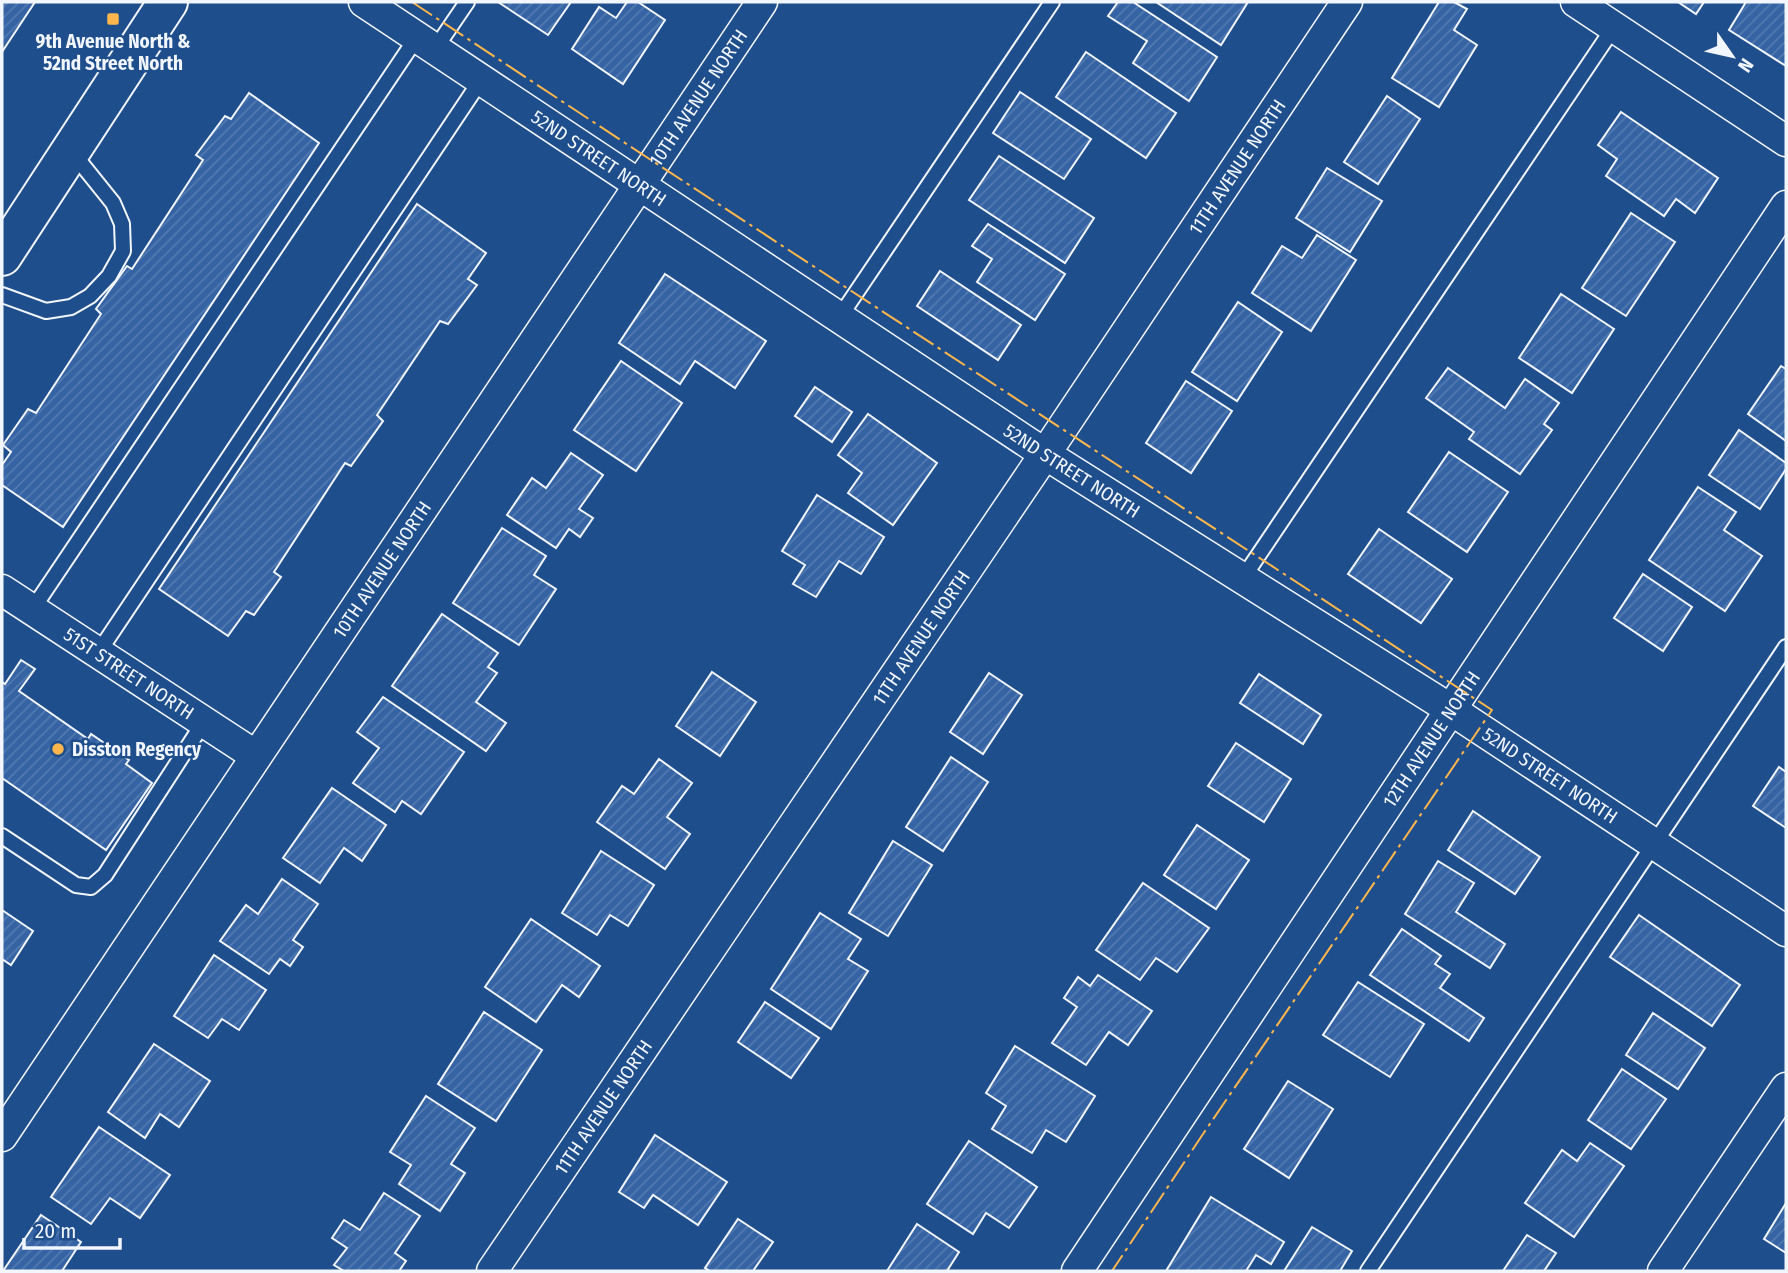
<svg xmlns="http://www.w3.org/2000/svg" width="1788" height="1273" font-family="'Fira Sans Condensed',sans-serif">
<style>
.building{fill:url(#building-hatch);stroke:#f2f6ff;stroke-width:2}
.lines{fill:none;stroke-linecap:round;stroke-linejoin:round}
.lane-casing{stroke:#f2f6ff;stroke-width:18}
.street-casing{stroke:#f2f6ff;stroke-width:33}
.secondary-casing{stroke:#f2f6ff;stroke-width:42}
.lane{stroke:#1f4e8c;stroke-width:14}
.street{stroke:#1f4e8c;stroke-width:30}
.secondary{stroke:#1f4e8c;stroke-width:38}
.power{stroke:#ffb74d;stroke-width:2;stroke-dasharray:24 5 3.5 5;stroke-linecap:butt}
.poi-dot{fill:#ffb74d;stroke:#1f4e8c;stroke-width:2.5}
.labels{text-anchor:middle;stroke-width:5;stroke-linejoin:round;paint-order:stroke}
.poi-label{font-size:19px;font-weight:bold;fill:#f2f6ff;stroke:#1f4e8c}
.street-label{font-size:19px;fill:#f2f6ff;stroke:#1f4e8c}
</style>
<defs>
<pattern id="building-hatch" width="6" height="6" patternUnits="userSpaceOnUse" patternTransform="scale(1.75)"><rect width="6" height="6" fill="#3563a3"/><path d="M-1 1l2-2M0 6l6-6M5 7l2-2" fill="none" stroke="#537ab1"/></pattern>
</defs>
<rect width="100%" height="100%" fill="#1f4e8c"/>
<g class="building">
<path d="M2 2H35L2 52Z"/>
<path d="M498 2H571L548 35Z"/>
<path d="M627 2H638L665 20 623 84 572 49 599 7 616 18Z"/>
<path d="M1118 2H1133L1217 57 1189 101 1133 63 1147 41 1108 16Z"/>
<path d="M1156 2H1248L1221 45Z"/>
<path d="M1439 2H1454L1467 9 1454 30 1477 45 1439 107 1392 78Z"/>
<path d="M1678 2H1704L1696 14Z"/>
<path d="M1746 2H1786V66L1729 30Z"/>
<path d="M1086 52 1176 113 1146 158 1056 97Z"/>
<path d="M1020 92 1091 139 1064 179 993 133Z"/>
<path d="M249 93 319 143 63 527 2 485V465L11 452 3 445 28 409 36 413 101 314 96 309 127 266 132 269 203 160 196 155 225 116 231 119Z"/>
<path d="M1387 96 1420 119 1378 184 1344 162Z"/>
<path d="M1621 112 1718 178 1695 213 1676 199 1664 216 1606 176 1617 159 1598 145Z"/>
<path d="M999 156 1094 218 1065 263 969 200Z"/>
<path d="M1327 168 1382 201 1350 252 1296 218Z"/>
<path d="M417 204 486 253 468 279 477 285 448 324 440 321 377 415 383 421 351 466 345 463 274 572 281 577 254 615 246 611 228 636 159 589Z"/>
<path d="M1631 213 1675 242 1626 316 1582 288Z"/>
<path d="M988 224 1065 274 1035 320 977 282 992 259 972 246Z"/>
<path d="M1317 235 1356 260 1311 331 1252 293 1282 246 1302 258Z"/>
<path d="M940 271 1021 325 998 360 917 306Z"/>
<path d="M665 274 766 341 735 388 695 361 680 384 619 343Z"/>
<path d="M1561 294 1614 329 1572 393 1519 358Z"/>
<path d="M1238 302 1282 332 1237 401 1192 372Z"/>
<path d="M621 361 682 403 636 471 574 430Z"/>
<path d="M1781 366 1786 369V441L1748 414Z"/>
<path d="M1448 368 1505 408 1525 379 1559 403 1544 424 1552 430 1520 474 1469 439 1474 432 1426 398Z"/>
<path d="M1186 381 1232 411 1191 473 1146 443Z"/>
<path d="M815 387 852 412 832 442 795 416Z"/>
<path d="M868 414 937 463 893 525 848 493 862 473 838 455Z"/>
<path d="M1739 430 1786 463V469L1760 509 1709 475Z"/>
<path d="M1449 452 1508 492 1467 552 1408 512Z"/>
<path d="M571 453 603 475 579 509 593 518 580 537 569 529 556 548 507 515 532 478 546 488Z"/>
<path d="M1698 487 1736 512 1724 530 1762 556 1725 611 1649 560Z"/>
<path d="M817 495 884 537 861 574 839 561 816 597 793 584 805 565 782 551Z"/>
<path d="M502 528 546 556 534 575 556 589 519 645 453 603Z"/>
<path d="M1379 529 1452 579 1421 623 1348 574Z"/>
<path d="M1643 574 1692 607 1663 651 1614 618Z"/>
<path d="M442 614 498 653 488 667 497 673 476 702 506 723 486 751 392 686Z"/>
<path d="M21 660 35 669 19 691 88 739 91 734 129 760 126 764 152 783 106 850 2 778V682L5 684Z"/>
<path d="M712 672 756 702 720 756 676 726Z"/>
<path d="M989 673 1022 695 983 754 950 732Z"/>
<path d="M1259 674 1321 715 1303 744 1240 703Z"/>
<path d="M383 697 464 752 421 814 402 801 395 812 353 783 379 748 357 732Z"/>
<path d="M1236 743 1291 779 1264 822 1208 786Z"/>
<path d="M951 757 988 782 943 851 906 827Z"/>
<path d="M659 759 692 783 667 817 690 834 665 869 597 822 622 786 634 794Z"/>
<path d="M1779 767 1786 772V828L1753 806Z"/>
<path d="M332 788 386 825 362 861 344 848 320 883 283 858Z"/>
<path d="M1473 811 1540 857 1515 894 1448 850Z"/>
<path d="M1197 825 1249 860 1216 909 1164 875Z"/>
<path d="M893 841 932 865 888 936 849 913Z"/>
<path d="M601 851 654 885 628 926 610 915 597 935 562 913Z"/>
<path d="M1438 861 1474 883 1456 912 1505 944 1490 968 1405 914Z"/>
<path d="M282 879 318 904 293 940 303 947 290 966 280 959 269 974 220 941 246 905 258 914Z"/>
<path d="M1143 883 1209 928 1177 972 1156 958 1140 980 1096 950Z"/>
<path d="M2 910 33 931 11 965 2 959Z"/>
<path d="M820 913 861 939 848 959 868 971 831 1029 771 989Z"/>
<path d="M1639 915 1740 985 1712 1026 1610 957Z"/>
<path d="M531 919 600 966 579 997 562 985 536 1022 485 987Z"/>
<path d="M1402 929 1441 956 1435 964 1450 974 1440 988 1484 1018 1469 1041 1370 975Z"/>
<path d="M214 955 266 990 239 1030 222 1019 208 1038 174 1016Z"/>
<path d="M1098 975 1152 1011 1128 1045 1109 1032 1086 1065 1052 1043 1077 1007 1064 998 1078 977 1090 986Z"/>
<path d="M1358 982 1424 1024 1390 1077 1323 1035Z"/>
<path d="M765 1002 819 1038 791 1078 738 1042Z"/>
<path d="M484 1012 542 1050 496 1121 438 1084Z"/>
<path d="M1653 1013 1705 1048 1678 1089 1626 1055Z"/>
<path d="M154 1044 210 1081 179 1127 160 1114 145 1138 108 1112Z"/>
<path d="M1015 1046 1095 1096 1066 1142 1046 1130 1032 1153 992 1129 1006 1106 986 1093Z"/>
<path d="M1622 1069 1666 1099 1631 1149 1588 1120Z"/>
<path d="M1288 1081 1333 1109 1289 1178 1244 1149Z"/>
<path d="M426 1096 475 1128 451 1164 465 1173 440 1211 399 1184 411 1165 390 1152Z"/>
<path d="M99 1127 170 1175 140 1218 110 1198 91 1224 51 1197Z"/>
<path d="M655 1135 727 1182 698 1225 653 1195 644 1208 619 1192Z"/>
<path d="M969 1141 1037 1187 1009 1228 986 1213 973 1234 927 1204Z"/>
<path d="M1590 1143 1624 1166 1574 1237 1525 1203 1562 1150 1577 1161Z"/>
<path d="M384 1193 420 1216 395 1253 406 1261 399 1271H344L334 1265 347 1248 332 1238 344 1220 360 1230Z"/>
<path d="M1211 1197 1284 1242 1271 1264 1256 1255 1246 1271H1166Z"/>
<path d="M1786 1203V1253L1764 1239Z"/>
<path d="M41 1215 81 1242 62 1271H3Z"/>
<path d="M738 1219 773 1242 753 1271H710L705 1268Z"/>
<path d="M917 1224 959 1252 947 1271H887Z"/>
<path d="M1312 1227 1352 1251 1340 1271H1284Z"/>
<path d="M1527 1235 1556 1253 1544 1271H1503Z"/>
</g>
<g class="lines">
<g class="lane-casing">
<g id="lane">
<path d="M435 49 467 2"/>
<path d="M2 295 46 311 71 307 90 296 109 276 123 251 122 224 113 203 72 152"/>
<path d="M839 318 1052 2"/>
<path d="M1243 578 1614 27"/>
<path d="M32 610 417 37"/>
<path d="M98 653 481 80"/>
<path d="M2 836 76 885 91 887 105 875 204 722"/>
<path d="M1368 1271 1786 647"/>
</g>
</g>
<g class="street-casing">
<g id="street">
<path id="s1" d="M364 2 1045 454 1450 709 1786 931"/>
<path d="M1576 2 1786 141"/>
<path id="s2" d="M2 590 256 756"/>
<path id="s3" d="M2 1136 762 2"/>
<path id="s4" d="M492 1271 1045 454 1347 2"/>
<path id="s5" d="M1077 1271 1786 206"/>
<path d="M1663 1271 1786 1088"/>
</g>
</g>
<g class="secondary-casing">
<path id="secondary" d="M2 256 168 2"/>
</g>
<use href="#lane" class="lane"/>
<use href="#street" class="street"/>
<use href="#secondary" class="secondary"/>
<path class="power" d="M412 2 622 141 1492 710 1201 1137 1112 1271"/>
</g>
<g class="poi-dot">
<rect x="106" y="12" width="14" height="14" rx="3.5"/>
<circle cx="58" cy="749" r="7"/>
</g>
<g class="labels">
<g class="poi-label">
<text x="113" y="48">9th Avenue North &amp;<tspan x="113" dy="22">52nd Street North</tspan></text>
<text x="72" y="756" text-anchor="start">Disston Regency</text>
</g>
<g class="street-label">
<text dy="7" stroke="none"><textPath href="#s3" startOffset="1250">10TH AVENUE NORTH</textPath></text>
<text dy="7" stroke="none"><textPath href="#s1" startOffset="282">52ND STREET NORTH</textPath></text>
<text dy="7" stroke="none"><textPath href="#s4" startOffset="1332">11TH AVENUE NORTH</textPath></text>
<text dy="7" stroke="none"><textPath href="#s1" startOffset="849">52ND STREET NORTH</textPath></text>
<text dy="7" stroke="none"><textPath href="#s3" startOffset="682">10TH AVENUE NORTH</textPath></text>
<text dy="7" stroke="none"><textPath href="#s4" startOffset="765">11TH AVENUE NORTH</textPath></text>
<text dy="7" stroke="none"><textPath href="#s2" startOffset="152">51ST STREET NORTH</textPath></text>
<text dy="7" stroke="none"><textPath href="#s5" startOffset="639">12TH AVENUE NORTH</textPath></text>
<text dy="7" stroke="none"><textPath href="#s1" startOffset="1416">52ND STREET NORTH</textPath></text>
<text dy="7" stroke="none"><textPath href="#s4" startOffset="198">11TH AVENUE NORTH</textPath></text>
</g>
</g>
<rect width="1788" height="1273" fill="none" stroke="#f2f6ff" stroke-width="7"/>
<g transform="translate(1732 56) rotate(124)" stroke="#1f4e8c" stroke-width="5" paint-order="stroke">
<path d="M0-5L12 26L0 18L-12 26Z" fill="#f2f6ff"/>
<text y="-10" font-size="19" font-weight="bold" text-anchor="middle" fill="#f2f6ff">N</text>
</g>
<path d="M24 1238v10h96v-10" fill="none" stroke="#f2f6ff" stroke-width="3.5"/>
<text x="35" y="1238" font-size="21" fill="#f2f6ff" stroke="#1f4e8c" stroke-width="5" paint-order="stroke">20 m</text>
</svg>
